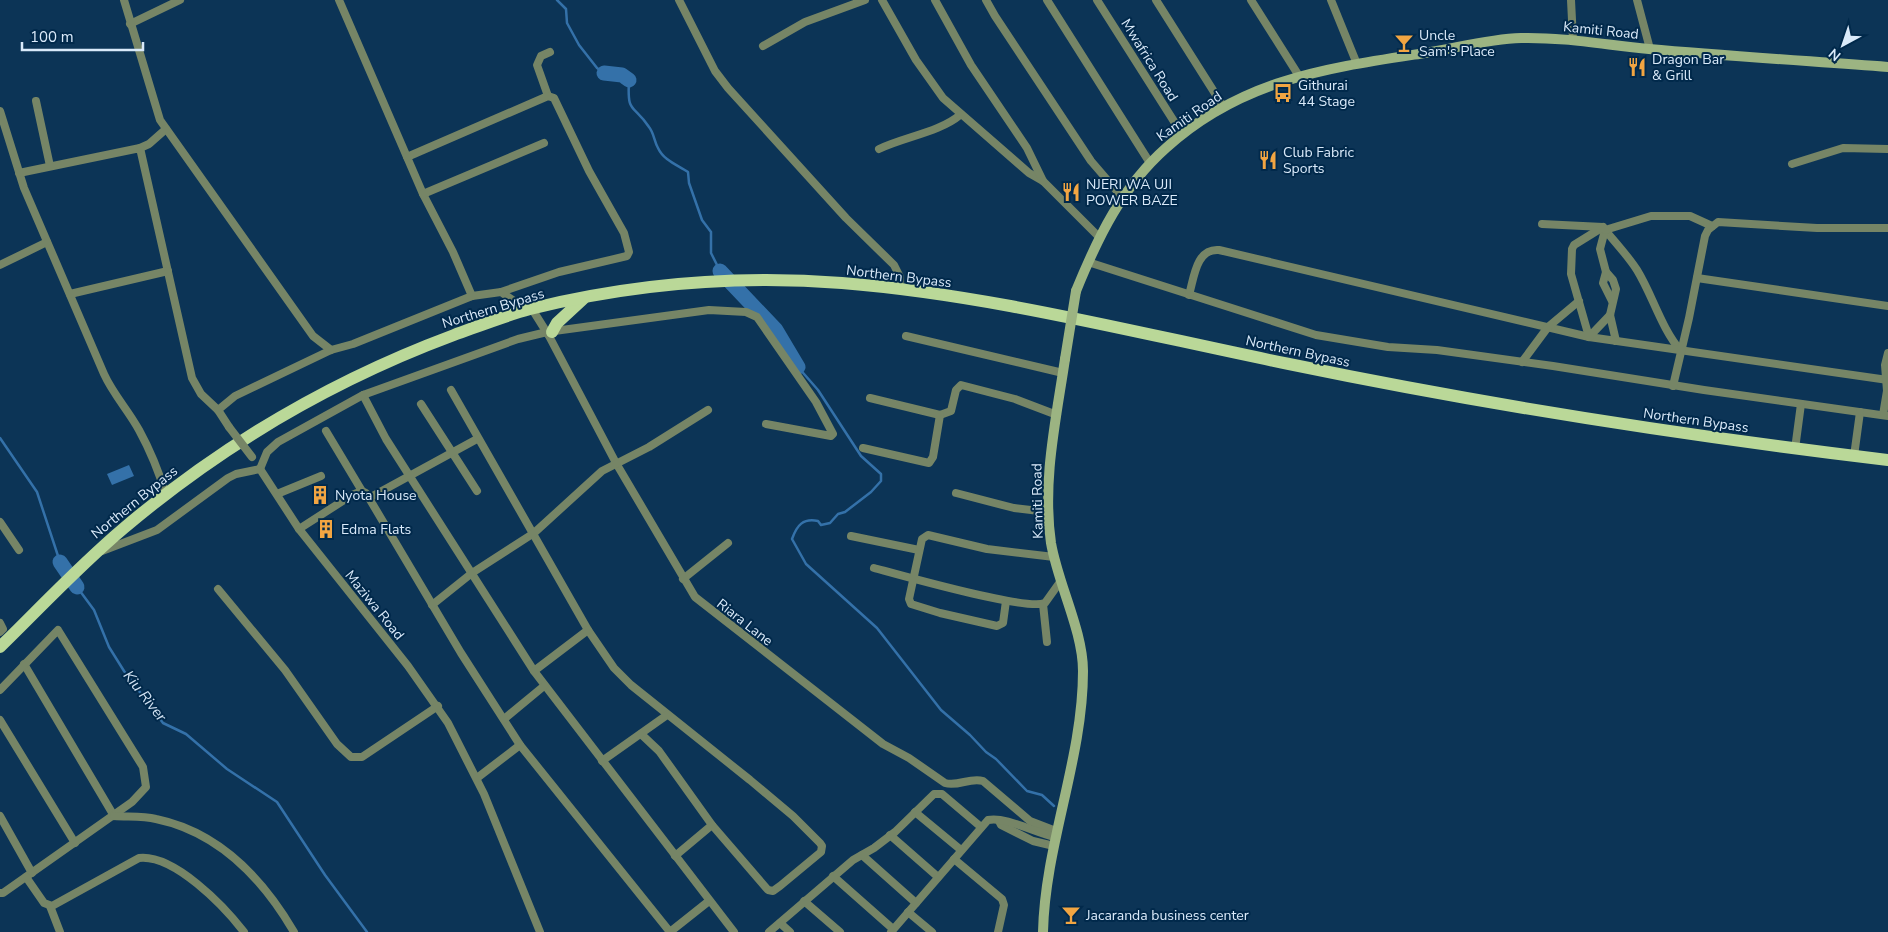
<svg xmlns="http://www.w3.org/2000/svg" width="1888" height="932" font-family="'Nunito Sans',sans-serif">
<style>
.water{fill:#3471a9}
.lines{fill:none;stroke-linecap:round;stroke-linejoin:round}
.stream{stroke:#3471a9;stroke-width:2.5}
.river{stroke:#3471a9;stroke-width:15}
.street{stroke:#768566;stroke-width:8}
.secondary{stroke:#9cb482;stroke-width:10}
.primary{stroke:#bad898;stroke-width:12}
.street-bridge{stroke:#768566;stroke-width:8}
.secondary-bridge{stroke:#9cb482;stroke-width:10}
.labels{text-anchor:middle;stroke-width:4;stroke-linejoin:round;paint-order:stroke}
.street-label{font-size:14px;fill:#daeafa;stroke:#01294b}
.poi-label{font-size:14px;fill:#daeafa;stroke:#01294b;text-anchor:start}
.water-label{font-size:15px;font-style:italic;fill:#d4e4f4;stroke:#01294b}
</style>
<rect width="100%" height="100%" fill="#0c3456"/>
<path class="water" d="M129 465 134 476 112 485 107 474Z"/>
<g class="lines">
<g class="stream">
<path d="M557 0 566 9 567 23 579 45 597 68 604 73"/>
<path d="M629 80C627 115 633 103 649 127 654 133 654 141 658 148 664 161 678 165 688 172L689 183 702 220 711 232V253L720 271"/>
<path d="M798 367 818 390 861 456 881 474V481L871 492 845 512 838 514 830 523 821 525 818 521C803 518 797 525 792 539L806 564 877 628 941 710 970 735 986 752 996 759 1027 791 1042 795 1054 806"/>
<path d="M0 438 37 492 60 562"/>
<path d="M77 587 94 610 109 647 124 671 163 723 186 734 227 769 277 802 325 875 367 932"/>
</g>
<g class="river">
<path d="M604 73 622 75 629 80"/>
<path d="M720 271 776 330 798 367"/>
<path d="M60 562 77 587"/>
</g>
<g class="street">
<path d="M124 0 160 120 313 336 331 350"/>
<path d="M339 0 423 194 453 252 472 296"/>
<path d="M679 0 715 71 728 88 846 218 894 265 900 277 899 290"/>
<path d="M882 0 916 60 943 98 1029 173 1043 181 1099 237"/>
<path d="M935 0 971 65 1027 148 1043 181"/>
<path d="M986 0 995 16 1091 161 1122 197"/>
<path d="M1047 0 1150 163"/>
<path d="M1097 0 1182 134"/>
<path d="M1156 0 1223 106"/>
<path d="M1251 0 1299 76"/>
<path d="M1331 0 1357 64"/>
<path d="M1571 0 1573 40"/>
<path d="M1637 0 1650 49"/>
<path d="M130 24 180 0"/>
<path d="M763 46 805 22 865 0"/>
<path d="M548 96 537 65 541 56 550 52"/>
<path d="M36 101 50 166"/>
<path d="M0 111 24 188 104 374C113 394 128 410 139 430 150 450 159 472 166 495"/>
<path d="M140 148 149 144 166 129"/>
<path d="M879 149C904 137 940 132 960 115"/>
<path d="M407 157 548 96 554 98 589 171 624 233 629 252 627 256 559 272 501 292"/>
<path d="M1792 164 1843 148 1888 149"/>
<path d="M19 173 140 148 192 378 201 394 218 410 235 396 331 350 353 344 472 296 501 292 517 303 525 311"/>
<path d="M423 194 544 143"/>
<path d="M1542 224 1603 227"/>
<path d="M1605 230C1616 243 1628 256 1637 270 1653 296 1661 328 1681 351"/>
<path d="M1605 230 1600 249 1606 272 1613 280 1616 289 1610 315 1616 341"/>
<path d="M1088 262 1316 335 1388 347 1437 350 1553 366 1704 390 1888 416"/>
<path d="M0 265 47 242"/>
<path d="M1606 272 1603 283 1612 301"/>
<path d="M1697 278 1888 306"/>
<path d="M70 294 168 271"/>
<path d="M1189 295C1194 278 1196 248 1219 250L1589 337 1888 380"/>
<path d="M532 309 549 336 616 463 695 597 883 744 909 758 945 783C958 787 970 777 983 781L1030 821 1056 831"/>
<path d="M906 336 1063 373"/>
<path d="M1589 337 1571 274 1572 249 1574 245 1603 227 1605 230 1651 216H1690L1712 226"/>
<path d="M1589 337 1610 315"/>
<path d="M1522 362 1548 327 1579 301"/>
<path d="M1673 386 1689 318 1705 236 1708 230 1718 222 1817 228H1888"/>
<path d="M451 390 588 630 614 668 631 685 750 780 793 816 820 843 822 846 821 852 780 886 773 891 768 890 712 825 659 751 641 734"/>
<path d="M363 395 386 439 534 671 734 932"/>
<path d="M870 398 940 415 951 411 956 390 961 385 1015 399 1057 415"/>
<path d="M421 404 477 491"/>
<path d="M218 410 229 427"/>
<path d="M1883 415 1887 391 1885 365 1888 353"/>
<path d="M326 431 362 491"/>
<path d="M863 448 929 463 933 457 940 415"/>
<path d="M1795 449 1801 404"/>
<path d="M1854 456 1860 412"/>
<path d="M260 469 267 452 278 442 363 395 518 339 547 332 709 310 746 312 757 317 816 402 833 434 831 436 766 424"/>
<path d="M956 493 1014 508 1048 512"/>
<path d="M277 494 321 476"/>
<path d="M369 498 477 439"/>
<path d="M0 522 19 550"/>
<path d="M299 529 352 495 362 491 366 493 461 653 520 745 670 932"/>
<path d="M851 536 919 550"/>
<path d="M102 551 157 530 228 478 236 474 260 469 299 529 408 666 448 723 484 794 540 932"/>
<path d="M874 568C900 575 1026 611 1045 603L1060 582"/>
<path d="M683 579 728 543"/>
<path d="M218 589 285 670 337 744 351 757H362L438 706"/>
<path d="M1006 601 1003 623 997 626 940 613 911 604 909 599 922 539 928 535 987 549 1054 557"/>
<path d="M1043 604 1047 642"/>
<path d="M432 605 472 573 534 533 602 471 649 447 708 410"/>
<path d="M0 623 3 629 0 632"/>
<path d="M24 664 114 816"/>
<path d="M534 671 588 630"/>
<path d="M0 690 58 630 143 767 146 787 132 802 3 893H0"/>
<path d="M504 719 544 686"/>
<path d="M0 720 75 843"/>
<path d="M602 761 667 715"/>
<path d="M477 778 520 745"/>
<path d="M915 812 961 850"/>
<path d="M0 816 32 873"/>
<path d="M114 816C128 817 143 816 156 819 219 832 263 879 294 932"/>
<path d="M999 821 1001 825 1033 841 1054 846"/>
<path d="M890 835 938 877"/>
<path d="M862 855 916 903"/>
<path d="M675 856 712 825"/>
<path d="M954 859 1002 899 1004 905 998 932"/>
<path d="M833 876 893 929"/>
<path d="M26 877 44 903 52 906 139 858C174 854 224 906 244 932"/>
<path d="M804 901 840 932"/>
<path d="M50 906 60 932"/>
<path d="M908 912 932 932"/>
<path d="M780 923 790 932"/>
<path d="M670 932 709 901"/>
<path d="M769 932 853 860 874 848 895 832 934 794H942L981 827"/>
<path d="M891 932 988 820C1005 816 1036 833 1055 837"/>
</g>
<g class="secondary">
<path d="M1076 291C1098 237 1122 187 1166 148 1242 79 1328 68 1425 53 1457 48 1488 39 1521 38 1564 37 1606 45 1649 49 1728 56 1808 61 1888 67"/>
<path d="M1043 932C1045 844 1083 759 1083 671 1083 631 1058 584 1051 543 1042 482 1056 420 1065 359"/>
</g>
<g class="primary">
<path d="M552 332 557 323 583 299"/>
<path d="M0 647C41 607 80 565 124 528 222 445 333 380 454 335 479 326 504 316 530 309 631 284 738 275 842 283 992 295 1141 334 1289 364 1487 405 1687 436 1888 460"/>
</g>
<path class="street-bridge" d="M229 427 252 457"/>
<path class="secondary-bridge" d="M1065 359 1076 291"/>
</g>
<defs>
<g id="bar-bare" transform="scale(1.5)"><path d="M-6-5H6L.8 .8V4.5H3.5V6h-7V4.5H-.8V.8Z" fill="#f2a542" stroke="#01294b" stroke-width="2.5" paint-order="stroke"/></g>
<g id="restaurant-bare" transform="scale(1.5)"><path d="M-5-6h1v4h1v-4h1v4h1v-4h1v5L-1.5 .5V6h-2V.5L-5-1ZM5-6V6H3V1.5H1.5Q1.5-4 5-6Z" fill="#f2a542" stroke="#01294b" stroke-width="2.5" paint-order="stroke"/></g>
<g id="bus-bare" transform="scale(1.5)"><path d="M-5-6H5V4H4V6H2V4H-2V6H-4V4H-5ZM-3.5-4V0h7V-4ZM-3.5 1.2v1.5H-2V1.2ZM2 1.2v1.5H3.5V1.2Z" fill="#f2a542" stroke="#01294b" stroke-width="2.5" paint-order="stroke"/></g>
<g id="building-bare" transform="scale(1.5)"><path d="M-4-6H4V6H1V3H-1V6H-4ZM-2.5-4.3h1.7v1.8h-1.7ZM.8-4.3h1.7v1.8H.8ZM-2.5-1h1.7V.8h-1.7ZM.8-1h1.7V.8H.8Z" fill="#f2a542" stroke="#01294b" stroke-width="2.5" paint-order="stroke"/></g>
</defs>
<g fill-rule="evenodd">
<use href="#bar-bare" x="1404" y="43"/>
<use href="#restaurant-bare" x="1637" y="67"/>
<use href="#bus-bare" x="1283" y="93"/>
<use href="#restaurant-bare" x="1268" y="160"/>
<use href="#restaurant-bare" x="1071" y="192"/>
<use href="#building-bare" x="320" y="495"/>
<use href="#building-bare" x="326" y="529"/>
<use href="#bar-bare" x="1071" y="915"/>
</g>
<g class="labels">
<g class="street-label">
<text transform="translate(1601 30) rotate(6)" y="5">Kamiti Road</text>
<text transform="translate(1150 60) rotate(58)" y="5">Mwafrica Road</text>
<text transform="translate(1189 116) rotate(-35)" y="5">Kamiti Road</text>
<text transform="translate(899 276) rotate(7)" y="5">Northern Bypass</text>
<text transform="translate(493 308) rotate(-17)" y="5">Northern Bypass</text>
<text transform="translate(1298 351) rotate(12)" y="5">Northern Bypass</text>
<text transform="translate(1696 420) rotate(8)" y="5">Northern Bypass</text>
<text transform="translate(1037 501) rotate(-91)" y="5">Kamiti Road</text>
<text transform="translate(134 502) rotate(-39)" y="5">Northern Bypass</text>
<text transform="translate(375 605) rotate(51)" y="5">Maziwa Road</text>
<text transform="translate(745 622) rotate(38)" y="5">Riara Lane</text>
</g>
<g class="poi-label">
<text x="1419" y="40">Uncle<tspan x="1419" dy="16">Sam's Place</tspan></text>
<text x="1652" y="64">Dragon Bar<tspan x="1652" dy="16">&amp; Grill</tspan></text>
<text x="1298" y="90">Githurai<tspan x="1298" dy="16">44 Stage</tspan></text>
<text x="1283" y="157">Club Fabric<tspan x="1283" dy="16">Sports</tspan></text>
<text x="1086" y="189">NJERI WA UJI<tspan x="1086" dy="16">POWER BAZE</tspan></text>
<text x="335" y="500">Nyota House</text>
<text x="341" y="534">Edma Flats</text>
<text x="1086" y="920">Jacaranda business center</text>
</g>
<g class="water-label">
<text transform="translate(145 696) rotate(52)" y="5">Kiu River</text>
</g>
</g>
<g transform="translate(1843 45) rotate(220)" stroke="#01294b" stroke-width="4" paint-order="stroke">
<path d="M0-4L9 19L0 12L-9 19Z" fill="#daeafa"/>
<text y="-8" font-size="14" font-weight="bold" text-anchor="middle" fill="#daeafa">N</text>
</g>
<path d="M22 42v8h121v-8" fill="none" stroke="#daeafa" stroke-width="2.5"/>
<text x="30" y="42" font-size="15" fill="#daeafa" stroke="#01294b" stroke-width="4" paint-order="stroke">100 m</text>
</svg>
